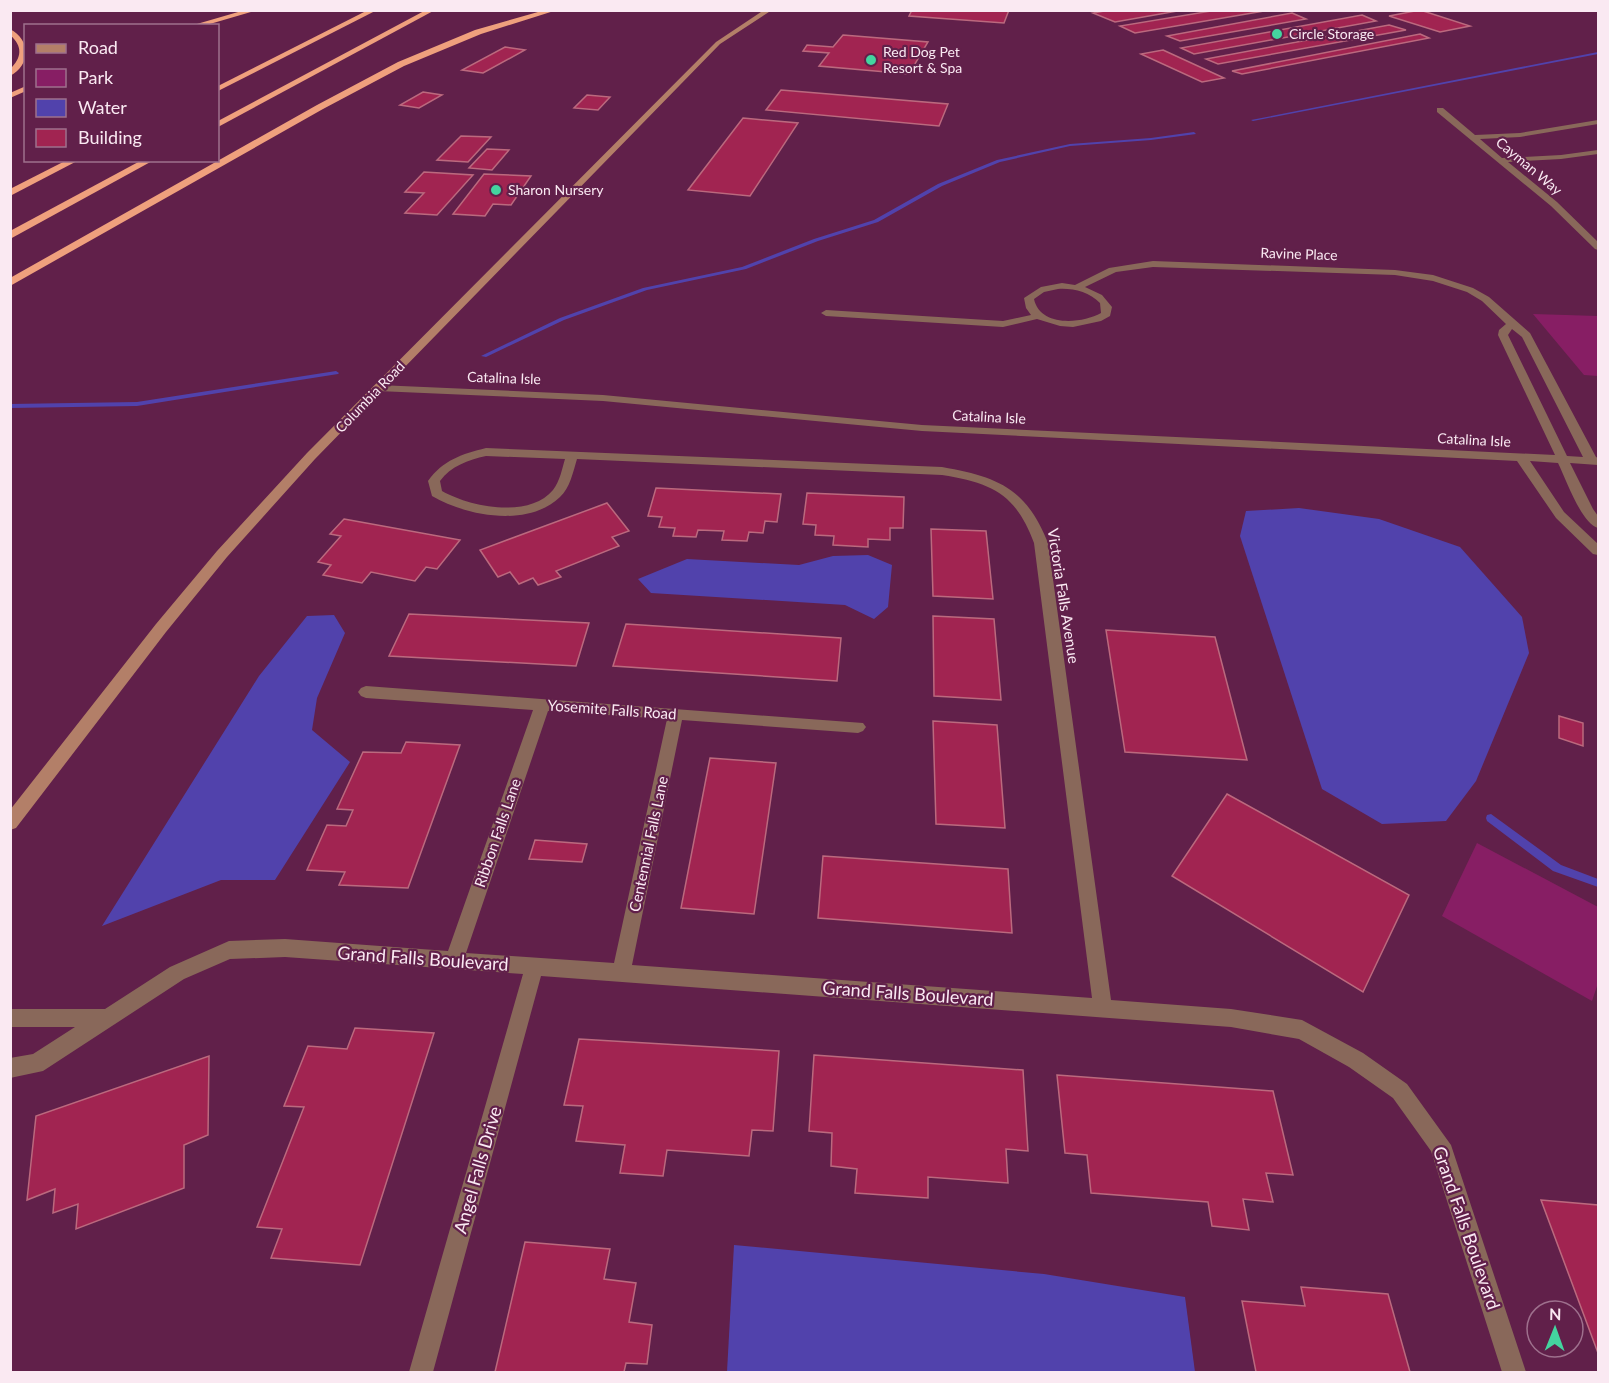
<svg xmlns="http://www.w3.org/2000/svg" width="1609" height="1383" font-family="Lato,sans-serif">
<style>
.green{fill:#871e64}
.water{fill:#5142ac}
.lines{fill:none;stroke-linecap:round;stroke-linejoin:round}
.stream{fill:#5142ac;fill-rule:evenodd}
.building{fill:#a12451;stroke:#bb697e;stroke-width:1.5}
.street{fill:#89685a;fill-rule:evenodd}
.secondary{fill:#b37f68;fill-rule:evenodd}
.highway{fill:#efa07d;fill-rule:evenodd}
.poi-dot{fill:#44d49f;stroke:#61204a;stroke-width:2}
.labels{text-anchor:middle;stroke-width:4.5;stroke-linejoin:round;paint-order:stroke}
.far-poi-label{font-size:14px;fill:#fae9f2;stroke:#61204a;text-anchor:start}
.far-street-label{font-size:14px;fill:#fae9f2;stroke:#61204a}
.street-label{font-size:15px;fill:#fae9f2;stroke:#61204a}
.near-street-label{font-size:18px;fill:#fae9f2;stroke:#61204a}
</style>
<rect width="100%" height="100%" fill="#61204a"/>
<g class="green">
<path d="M1533 314 1598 316V376L1584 375Z"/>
<path d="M1477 843 1598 907V983L1592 1001 1442 916Z"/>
</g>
<g class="water">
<path d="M1299 508 1379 519 1460 547 1522 617 1529 653 1476 781 1446 821 1382 824 1322 789 1240 536 1246 511Z"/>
<path d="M868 555 892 565 888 607 874 619 845 605 651 593 638 579 687 559 799 565 833 556Z"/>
<path d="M334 615 345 633 317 698 312 730 350 762 275 880H221L102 926 259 676 307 616Z"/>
<path d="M734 1245 1044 1274 1185 1297 1195 1372H727Z"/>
</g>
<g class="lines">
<g class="stream">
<path d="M1598 52V54L1253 121 1251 120Z"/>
<path d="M1194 132 1196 134 1151 140 1070 146 1000 162 942 186 878 222 818 241 746 269 647 290 564 320 486 357 481 356 560 318 643 288 742 267 814 239 874 220 938 184 997 160 1070 144 1151 138Z"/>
<path d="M336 371 339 373 338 374 137 406 10 408V404L137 402Z"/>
<path d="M1491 814 1561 865 1598 879V887L1553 871 1487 821 1486 818 1487 815Z"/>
</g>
</g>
<g class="building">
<path d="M912 10H1009L1004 23 909 16Z"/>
<path d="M1110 10H1183L1115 22 1093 13Z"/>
<path d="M1217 10H1270L1135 33 1120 26Z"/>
<path d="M1420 10 1470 26 1440 32 1389 16Z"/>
<path d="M1292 13 1306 19 1180 41 1167 36Z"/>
<path d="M1362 15 1376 21 1194 54 1181 48Z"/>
<path d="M1389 25 1406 30 1218 64 1206 59Z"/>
<path d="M1420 34 1429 38 1242 74 1232 71Z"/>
<path d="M843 35 928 42 909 74 819 66 829 53 803 51 807 45 833 47Z"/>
<path d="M505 47 525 50 483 73 462 70Z"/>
<path d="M1163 50 1224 78 1202 82 1141 54Z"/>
<path d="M781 90 948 104 939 126 766 110Z"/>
<path d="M423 92 442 95 419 108 400 105Z"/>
<path d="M587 95 610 97 598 110 574 108Z"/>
<path d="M743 118 798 123 750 196 688 190Z"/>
<path d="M461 136 491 137 468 162 437 160Z"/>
<path d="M487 149 509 150 492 170 469 168Z"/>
<path d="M424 172 473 175 437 215 405 213 424 193 405 192Z"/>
<path d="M484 174 531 176 511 205 493 204 485 216 453 214Z"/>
<path d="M656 488 781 494 777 522 765 521 763 533 749 532 747 541 722 540 724 531 698 530 696 537 673 536 675 528 659 527 662 517 648 516Z"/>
<path d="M807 493 904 497 903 528H890V540L868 539V547L833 545 834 536 815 535 816 525 803 524Z"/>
<path d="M607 503 629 531 612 537 619 546 556 571 561 577 538 585 533 578 519 584 510 572 498 577 480 550Z"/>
<path d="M344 519 460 540 437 569 426 567 415 581 371 572 362 583 323 575 331 565 318 562 341 536 330 534Z"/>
<path d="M931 529 986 531 993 599 933 596Z"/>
<path d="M409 614 589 623 576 666 389 656Z"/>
<path d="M933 616 994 619 1001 700 934 696Z"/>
<path d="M626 624 841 638 837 681 613 666Z"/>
<path d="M1106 630 1215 637 1247 760 1125 752Z"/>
<path d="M1559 716 1583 723V746L1559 738Z"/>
<path d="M933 721 997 725 1005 828 936 824Z"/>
<path d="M406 742 460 745 408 888 339 885 345 872 307 870 327 825 346 826 353 810 337 809 363 752 401 753Z"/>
<path d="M710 758 776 763 754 914 681 908Z"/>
<path d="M1227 794 1409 895 1363 992 1172 876Z"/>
<path d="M535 840 587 844 582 862 529 859Z"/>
<path d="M823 856 1008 869 1012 933 818 918Z"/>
<path d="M355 1028 434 1033 360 1265 271 1258 282 1229 257 1227 304 1107 284 1106 308 1046 347 1049Z"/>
<path d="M579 1039 779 1051 773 1131 752 1130 749 1156 667 1150 663 1176 620 1173 625 1145 576 1141 583 1106 564 1105Z"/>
<path d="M814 1055 1023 1070 1028 1151 1006 1149 1008 1183 928 1177V1198L855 1193 857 1169 831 1166 832 1133 809 1131Z"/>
<path d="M209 1056 208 1135 184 1145V1188L76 1229 78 1204 53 1213 55 1189 27 1200 36 1116Z"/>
<path d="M1057 1075 1273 1091 1293 1175 1266 1173 1273 1202 1243 1199 1249 1230 1212 1226 1208 1202 1091 1193 1087 1155 1065 1153Z"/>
<path d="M1541 1200 1598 1205V1353Z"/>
<path d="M525 1242 610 1249 604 1279 636 1283 629 1322 652 1325 647 1364 626 1363 624 1372H495Z"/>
<path d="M1301 1287 1388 1294 1410 1372H1256L1242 1301 1305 1306Z"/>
</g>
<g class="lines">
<g class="street">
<path d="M1437 108H1443L1475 135 1520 133 1598 120V124L1520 137 1480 139 1502 158 1561 155 1598 150V154L1561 159 1508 162 1557 202 1598 242V250L1595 249 1551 206 1437 112Z"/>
<path d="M1153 261 1395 270 1433 275 1473 288 1489 297 1530 333 1596 457 1598 458V465L1570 463 1593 509 1598 516V528C1581 523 1566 479 1558 463L1530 461 1564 512 1598 544V555L1593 554 1556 518 1517 461 922 431 603 401 378 391 373 388 378 385 603 395 922 425 1555 455 1498 335 1499 330 1506 324 1482 301 1467 292 1433 281 1395 275 1153 267 1116 272 1085 287 1102 295 1112 307 1110 316 1101 321 1073 327 1060 326 1037 319 1003 327 826 316 821 313 826 310 1003 321 1031 315 1026 308 1024 298 1041 287 1062 283 1075 285 1109 268ZM1058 289C1073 288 1089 292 1100 303L1101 313C1081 324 1040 327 1034 299L1044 292ZM1512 329 1522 337 1583 457 1567 456 1508 335Z"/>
<path d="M486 448 942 467C998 477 1026 488 1048 543L1111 1000 1231 1009 1302 1020 1363 1053 1407 1084 1451 1145 1526 1372H1502L1431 1151 1393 1098 1349 1067 1299 1039 1231 1027 541 976 433 1372H409L523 974 285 957 230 959 184 979 43 1071 10 1078V1058L33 1054 75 1027H10V1009H105L170 967 229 941 285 939 448 951 533 710 366 698 361 696 358 692 361 688 366 686 863 723 866 727 863 731 858 733 682 720 632 965 1092 998 1034 543C1016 494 992 483 942 475L577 459C573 472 570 488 560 497 528 528 466 516 432 496L428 481C443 460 462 454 486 448ZM486 456 565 459C562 469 560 481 553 490 529 519 470 507 442 491L440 481C451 466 468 460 486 456ZM548 711 667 719 614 963 466 953Z"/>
</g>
<path class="secondary" d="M764 10H772L720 44 315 459 227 557 166 632 16 828 10 830V810L156 624 217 551 307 453 716 42Z"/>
<g class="highway">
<path d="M245 10H258L203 26H190Z"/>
<path d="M368 10H377L218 91V86Z"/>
<path d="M426 10H435L218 127V121Z"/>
<path d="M545 10H557L481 34 404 66 323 109 10 286V278L317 105 398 62 475 30Z"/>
<path d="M10 29C31 40 31 65 10 76V69C22 58 23 46 10 35Z"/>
<path d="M26 86V91L10 98V93Z"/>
<path d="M67 160H79L10 196V189Z"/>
<path d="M142 160H154L10 239V231Z"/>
</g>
</g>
<g class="poi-dot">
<circle cx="1277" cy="34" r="6"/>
<circle cx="871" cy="60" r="6"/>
<circle cx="496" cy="190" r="6"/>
</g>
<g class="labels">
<g class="far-poi-label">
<text x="1289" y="39">Circle Storage</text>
<text x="883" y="57">Red Dog Pet<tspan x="883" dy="16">Resort &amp; Spa</tspan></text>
<text x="508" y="195">Sharon Nursery</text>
</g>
<g class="far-street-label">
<text transform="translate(1529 166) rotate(40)" y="5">Cayman Way</text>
<text transform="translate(1299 254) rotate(2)" y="5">Ravine Place</text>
<text transform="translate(504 378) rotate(2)" y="5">Catalina Isle</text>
<text transform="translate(370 397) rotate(-46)" y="5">Columbia Road</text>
<text transform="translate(989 417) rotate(3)" y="5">Catalina Isle</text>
<text transform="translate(1474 440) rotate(3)" y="5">Catalina Isle</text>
</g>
<g class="street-label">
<text transform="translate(1063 596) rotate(81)" y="5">Victoria Falls Avenue</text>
<text transform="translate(612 710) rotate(4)" y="5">Yosemite Falls Road</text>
<text transform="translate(498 833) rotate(-71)" y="5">Ribbon Falls Lane</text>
<text transform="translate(649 844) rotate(-78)" y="5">Centennial Falls Lane</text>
</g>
<g class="near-street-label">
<text transform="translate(423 959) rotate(4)" y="6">Grand Falls Boulevard</text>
<text transform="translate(908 994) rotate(4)" y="6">Grand Falls Boulevard</text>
<text transform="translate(478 1170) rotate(-74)" y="6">Angel Falls Drive</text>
<text transform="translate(1466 1228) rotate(71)" y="6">Grand Falls Boulevard</text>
</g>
</g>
<rect width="1609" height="1383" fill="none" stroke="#fae9f2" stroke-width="24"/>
<rect x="24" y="24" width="195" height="138" fill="#61204a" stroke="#9e708d" stroke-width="1.5"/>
<rect x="36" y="44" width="30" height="9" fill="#b37f68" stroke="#9e708d" stroke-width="1.5"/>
<text x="78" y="54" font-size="18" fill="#fae9f2">Road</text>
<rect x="36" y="69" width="30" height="18" fill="#871e64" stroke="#9e708d" stroke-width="1.5"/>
<text x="78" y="84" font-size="18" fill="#fae9f2">Park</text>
<rect x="36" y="99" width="30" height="18" fill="#5142ac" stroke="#9e708d" stroke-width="1.5"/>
<text x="78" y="114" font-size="18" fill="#fae9f2">Water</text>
<rect x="36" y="129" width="30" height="18" fill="#a12451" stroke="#9e708d" stroke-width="1.5"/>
<text x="78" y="144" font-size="18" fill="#fae9f2">Building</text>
<g transform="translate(1555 1329) rotate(1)"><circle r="28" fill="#61204a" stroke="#9e708d" stroke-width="1.5"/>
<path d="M0-4.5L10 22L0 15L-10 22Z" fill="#44d49f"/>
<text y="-9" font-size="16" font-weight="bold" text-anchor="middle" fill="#fae9f2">N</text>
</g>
</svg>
